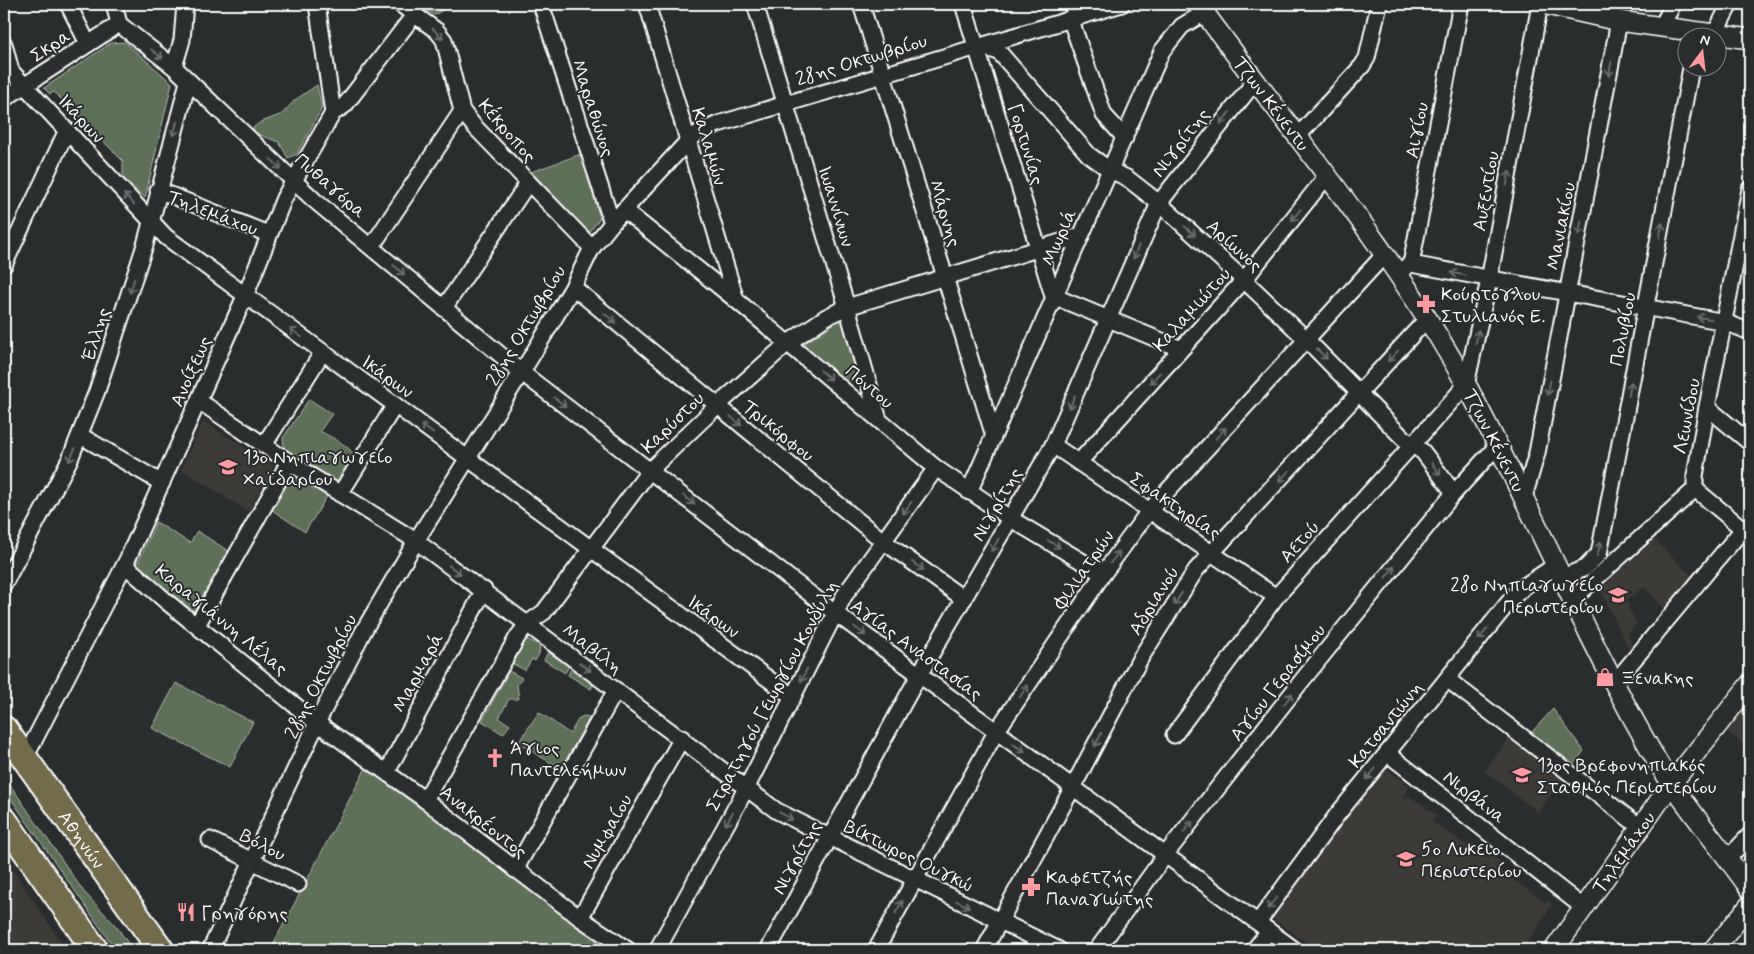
<svg xmlns="http://www.w3.org/2000/svg" width="1754" height="954" font-family="Mynerve,sans-serif">
<style>
.built{fill:#3d3a38}
.green{fill:#5f6f58;stroke:#afb7ac}
.lines{fill:none;stroke-linecap:round;stroke-linejoin:round}
.minor-casing{stroke:#fff;stroke-width:19}
.tertiary-casing{stroke:#fff;stroke-width:22}
.trunk-casing{stroke:#fff;stroke-width:29}
.minor{stroke:#2a2d2e;stroke-width:15}
.tertiary{stroke:#2a2d2e;stroke-width:19}
.trunk{stroke:#726c4b;stroke-width:25}
.oneway{stroke:#6a6c6d}
.labels{text-anchor:middle;stroke-width:4;stroke-linejoin:round;paint-order:stroke}
.street-label{font-size:19px;fill:#fff;stroke:#2a2d2e}
.poi-label{font-size:19px;fill:#fff;stroke:#2a2d2e;text-anchor:start}
</style>
<rect width="100%" height="100%" fill="#2a2d2e"/>
<filter id="ink" filterUnits="userSpaceOnUse"><feTurbulence type="fractalNoise" baseFrequency=".02" numOctaves="2"/><feDisplacementMap in="SourceGraphic" scale="10" xChannelSelector="R" yChannelSelector="G"/><feConvolveMatrix kernelMatrix="1 2 1 2 8 2 1 2 1" color-interpolation-filters="sRGB"/></filter>
<g filter="url(#ink)">
<g class="built">
<path d="M203 421 274 466 249 512 181 469Z"/>
<path d="M1654 539 1693 577 1664 608 1644 587 1626 600 1630 607 1628 608 1637 623 1628 633 1633 648 1630 652 1599 587 1604 582 1606 584 1611 580 1610 578Z"/>
<path d="M1750 695V750L1725 730Z"/>
<path d="M1509 739 1562 780 1538 812 1484 771Z"/>
<path d="M1384 767 1410 786 1402 797 1405 799 1408 795 1436 815 1432 821 1469 847 1473 843 1490 854 1501 862 1497 868 1546 903 1549 901 1552 905 1522 950H1317L1272 918Z"/>
<path d="M4 856 66 950H4Z"/>
</g>
<g class="green">
<path d="M413 4H452L435 15Z"/>
<path d="M125 42 172 83 145 198 123 178V161L54 92 50 94 44 88 111 43Z"/>
<path d="M317 85 322 108 297 154 288 158 279 142 254 133 253 128 259 123 282 114 295 100Z"/>
<path d="M581 154 600 218 589 233 531 172Z"/>
<path d="M842 318 858 379 846 383 801 346Z"/>
<path d="M309 399 332 414 320 431C330 437 355 447 355 460L338 487 303 464 301 460 284 448 283 438Z"/>
<path d="M293 471 329 493 305 532 272 510 271 505Z"/>
<path d="M156 522 190 543 197 531 230 552 194 611 183 607 136 567Z"/>
<path d="M526 639 540 645 539 654 535 661 532 659 525 670 513 664Z"/>
<path d="M548 652 569 666 565 673 544 660Z"/>
<path d="M571 669 594 683 591 689 568 675Z"/>
<path d="M509 671 522 678 517 685 519 699H509L499 718 510 725 503 734 482 721Z"/>
<path d="M176 683 253 722 230 767 152 728Z"/>
<path d="M1553 709 1584 751 1572 766 1530 734Z"/>
<path d="M539 712 570 734 579 718 584 716 590 717 561 769 518 743Z"/>
<path d="M368 764 623 950H270Z"/>
<path d="M4 776 84 892 116 926 133 950H116L4 789Z"/>
</g>
<g class="lines">
<g class="minor-casing">
<g id="minor">
<path d="M68 4 88 44"/>
<path d="M114 4 119 24"/>
<path d="M317 4 333 113"/>
<path d="M400 4 437 31 444 40 462 111 474 126 592 248"/>
<path d="M541 4 612 223"/>
<path d="M647 4 736 300"/>
<path d="M755 4 847 307 879 420"/>
<path d="M861 4 993 433"/>
<path d="M963 4 1053 296 1181 349"/>
<path d="M1070 18 1104 115 1125 138"/>
<path d="M119 24 174 67 314 200 521 372 835 613 1295 950"/>
<path d="M1661 28 1673 4"/>
<path d="M1714 35 1730 4"/>
<path d="M4 44 11 71 166 237 793 697"/>
<path d="M976 45 999 52 1089 155 1110 170 1127 178 1159 203 1244 280 1307 340 1403 438 1423 452 1454 493"/>
<path d="M174 67 182 40 185 4"/>
<path d="M4 99 119 24"/>
<path d="M1298 136 1362 66 1367 58 1379 4"/>
<path d="M158 190 268 234"/>
<path d="M624 210 736 300 936 468 1011 519 1103 574"/>
<path d="M372 246 462 111"/>
<path d="M1411 264 1461 4"/>
<path d="M4 265 67 130"/>
<path d="M1396 273 1411 264 1725 322 1750 332"/>
<path d="M573 287 883 541 964 599"/>
<path d="M444 308 528 183"/>
<path d="M199 401 289 462 416 541 777 811 1059 950"/>
<path d="M1707 407 1750 443"/>
<path d="M81 436 162 483"/>
<path d="M264 445 322 353"/>
<path d="M1053 445 1276 597"/>
<path d="M1079 462 1244 280 1326 177"/>
<path d="M1695 489V476L1707 407 1750 189"/>
<path d="M1695 489 1749 534"/>
<path d="M969 492 1162 51 1182 26 1204 13"/>
<path d="M340 494 395 405"/>
<path d="M1524 497 1537 453 1619 21"/>
<path d="M125 565 167 602 317 723 425 800 580 918 628 950"/>
<path d="M1563 577 1585 568 1599 554 1691 68"/>
<path d="M4 584 70 459 97 391 145 245 188 82"/>
<path d="M1573 599 1695 489"/>
<path d="M197 625 289 462"/>
<path d="M1447 679 1640 827"/>
<path d="M1615 682 1743 529"/>
<path d="M1174 735 1276 597 1466 385 1489 280 1540 4"/>
<path d="M1387 753 1584 908"/>
<path d="M24 760 128 558 246 294 284 198 333 113 345 105 414 15"/>
<path d="M387 772 484 590"/>
<path d="M425 800 518 636 528 623 544 612 650 470 717 406 788 343 826 317 847 307 1080 236"/>
<path d="M210 840 298 884"/>
<path d="M1728 858 1750 835"/>
<path d="M515 870 616 690"/>
<path d="M580 918 682 738"/>
<path d="M1258 922 1337 815 1513 597 1526 585 1556 565"/>
<path d="M210 950 317 723 364 630 416 541 531 357 573 287 592 248 612 223 688 141 698 133 718 124 1122 4"/>
<path d="M657 950 747 787 844 596 936 468"/>
<path d="M768 950 919 675 1053 445 1159 203 1256 80"/>
<path d="M876 950 996 732 1103 574 1149 511 1384 255"/>
<path d="M984 950 1073 787 1140 659 1196 570 1426 320"/>
<path d="M1097 950 1166 854 1300 683 1454 493 1497 446"/>
<path d="M1254 950 1269 931"/>
</g>
</g>
<g class="tertiary-casing">
<g id="tertiary">
<path d="M1198 4C1288 128 1394 252 1467 386 1534 510 1588 645 1660 766 1687 809 1721 848 1750 889"/>
<path d="M1543 4 1619 21 1750 39"/>
<path d="M1554 950 1672 783 1750 684"/>
<path d="M1713 950 1750 905"/>
</g>
</g>
<g class="trunk-casing">
<g id="trunk">
<path id="s1" d="M4 729 161 950"/>
<path d="M4 820 95 950"/>
</g>
</g>
<use href="#minor" class="minor"/>
<use href="#tertiary" class="tertiary"/>
<use href="#trunk" class="trunk"/>
</g>
<defs><path id="oneway-shaft" d="M-6 0H5M1.5-3L5.5 0L1.5 3" fill="none" stroke-width="1.6" stroke-linecap="round" stroke-linejoin="round" transform="scale(1.25)"/></defs>
<g class="oneway">
<use href="#oneway-shaft" transform="translate(438 34) rotate(47)"/>
<use href="#oneway-shaft" transform="translate(157 54) rotate(38)"/>
<use href="#oneway-shaft" transform="translate(1610 69) rotate(101)"/>
<use href="#oneway-shaft" transform="translate(1225 118) rotate(128)"/>
<use href="#oneway-shaft" transform="translate(175 129) rotate(105)"/>
<use href="#oneway-shaft" transform="translate(276 164) rotate(43)"/>
<use href="#oneway-shaft" transform="translate(1508 178) rotate(-80)"/>
<use href="#oneway-shaft" transform="translate(129 199) rotate(-132)"/>
<use href="#oneway-shaft" transform="translate(1296 215) rotate(128)"/>
<use href="#oneway-shaft" transform="translate(1580 228) rotate(101)"/>
<use href="#oneway-shaft" transform="translate(1661 230) rotate(-80)"/>
<use href="#oneway-shaft" transform="translate(1190 231) rotate(42)"/>
<use href="#oneway-shaft" transform="translate(1136 252) rotate(113)"/>
<use href="#oneway-shaft" transform="translate(399 270) rotate(41)"/>
<use href="#oneway-shaft" transform="translate(1458 274) rotate(-169)"/>
<use href="#oneway-shaft" transform="translate(132 286) rotate(108)"/>
<use href="#oneway-shaft" transform="translate(610 318) rotate(40)"/>
<use href="#oneway-shaft" transform="translate(1704 318) rotate(-170)"/>
<use href="#oneway-shaft" transform="translate(296 333) rotate(-143)"/>
<use href="#oneway-shaft" transform="translate(1477 337) rotate(-78)"/>
<use href="#oneway-shaft" transform="translate(1322 354) rotate(45)"/>
<use href="#oneway-shaft" transform="translate(1393 356) rotate(133)"/>
<use href="#oneway-shaft" transform="translate(826 375) rotate(40)"/>
<use href="#oneway-shaft" transform="translate(1155 378) rotate(132)"/>
<use href="#oneway-shaft" transform="translate(1549 388) rotate(101)"/>
<use href="#oneway-shaft" transform="translate(1630 389) rotate(-79)"/>
<use href="#oneway-shaft" transform="translate(560 402) rotate(37)"/>
<use href="#oneway-shaft" transform="translate(1072 402) rotate(113)"/>
<use href="#oneway-shaft" transform="translate(736 421) rotate(39)"/>
<use href="#oneway-shaft" transform="translate(427 429) rotate(-144)"/>
<use href="#oneway-shaft" transform="translate(1221 433) rotate(-47)"/>
<use href="#oneway-shaft" transform="translate(72 455) rotate(116)"/>
<use href="#oneway-shaft" transform="translate(1436 469) rotate(52)"/>
<use href="#oneway-shaft" transform="translate(1284 476) rotate(134)"/>
<use href="#oneway-shaft" transform="translate(689 500) rotate(38)"/>
<use href="#oneway-shaft" transform="translate(907 508) rotate(126)"/>
<use href="#oneway-shaft" transform="translate(1054 544) rotate(31)"/>
<use href="#oneway-shaft" transform="translate(995 545) rotate(120)"/>
<use href="#oneway-shaft" transform="translate(1599 549) rotate(-73)"/>
<use href="#oneway-shaft" transform="translate(1115 557) rotate(-53)"/>
<use href="#oneway-shaft" transform="translate(918 566) rotate(35)"/>
<use href="#oneway-shaft" transform="translate(455 570) rotate(36)"/>
<use href="#oneway-shaft" transform="translate(1390 572) rotate(-51)"/>
<use href="#oneway-shaft" transform="translate(1178 599) rotate(122)"/>
<use href="#oneway-shaft" transform="translate(860 631) rotate(37)"/>
<use href="#oneway-shaft" transform="translate(1483 634) rotate(129)"/>
<use href="#oneway-shaft" transform="translate(585 667) rotate(37)"/>
<use href="#oneway-shaft" transform="translate(804 675) rotate(117)"/>
<use href="#oneway-shaft" transform="translate(1024 691) rotate(-56)"/>
<use href="#oneway-shaft" transform="translate(1288 699) rotate(-53)"/>
<use href="#oneway-shaft" transform="translate(1098 740) rotate(117)"/>
<use href="#oneway-shaft" transform="translate(1019 748) rotate(36)"/>
<use href="#oneway-shaft" transform="translate(1371 774) rotate(129)"/>
<use href="#oneway-shaft" transform="translate(786 816) rotate(28)"/>
<use href="#oneway-shaft" transform="translate(729 819) rotate(119)"/>
<use href="#oneway-shaft" transform="translate(1188 827) rotate(-51)"/>
<use href="#oneway-shaft" transform="translate(1272 903) rotate(127)"/>
<use href="#oneway-shaft" transform="translate(963 904) rotate(26)"/>
<use href="#oneway-shaft" transform="translate(899 907) rotate(-61)"/>
</g>
</g>
<defs>
<g id="pharmacy-bare" transform="scale(1.5)"><path d="M-2-6h4v4h4v4h-4v4h-4v-4h-4v-4h4Z" fill="#ff9aa2" stroke="#2a2d2e" stroke-width="2.5" paint-order="stroke"/></g>
<g id="school-bare" transform="scale(1.5)"><path d="M0-5L7-2L0 1L-7-2ZM-4 1L0 2.5L4 1V4Q0 6-4 4Z" fill="#ff9aa2" stroke="#2a2d2e" stroke-width="2.5" paint-order="stroke"/></g>
<g id="shop-bare" transform="scale(1.5)"><path d="M-5-2.5h2.3a2.7 3.5 0 0 1 5.4 0H5L5.5 6h-11ZM-1.5-2.5h3a1.5 2.3 0 0 0-3 0Z" fill="#ff9aa2" stroke="#2a2d2e" stroke-width="2.5" paint-order="stroke"/></g>
<g id="church-bare" transform="scale(1.5)"><path d="M-1.2-6h2.4v3.5h3.3v2.4h-3.3V6h-2.4V-.1h-3.3v-2.4h3.3Z" fill="#ff9aa2" stroke="#2a2d2e" stroke-width="2.5" paint-order="stroke"/></g>
<g id="restaurant-bare" transform="scale(1.5)"><path d="M-5-6h1v4h1v-4h1v4h1v-4h1v5L-1.5 .5V6h-2V.5L-5-1ZM5-6V6H3V1.5H1.5Q1.5-4 5-6Z" fill="#ff9aa2" stroke="#2a2d2e" stroke-width="2.5" paint-order="stroke"/></g>
</defs>
<g fill-rule="evenodd">
<use href="#pharmacy-bare" x="1426" y="304"/>
<use href="#school-bare" x="228" y="467"/>
<use href="#school-bare" x="1618" y="595"/>
<use href="#shop-bare" x="1605" y="677"/>
<use href="#church-bare" x="495" y="758"/>
<use href="#school-bare" x="1522" y="775"/>
<use href="#school-bare" x="1406" y="859"/>
<use href="#pharmacy-bare" x="1031" y="887"/>
<use href="#restaurant-bare" x="186" y="912"/>
</g>
<g class="labels">
<g class="street-label">
<text transform="translate(50 45) rotate(-34)" y="7">Σκρα</text>
<text transform="translate(861 59) rotate(-17)" y="7">28ης Οκτωβρίου</text>
<text transform="translate(1272 103) rotate(53)" y="7">Τζων Κένεντυ</text>
<text transform="translate(594 108) rotate(72)" y="7">Μαραθώνος</text>
<text transform="translate(82 118) rotate(47)" y="7">Ικάρων</text>
<text transform="translate(508 130) rotate(49)" y="7">Κέκροπος</text>
<text transform="translate(1416 130) rotate(-79)" y="7">Αιγίου</text>
<text transform="translate(1180 142) rotate(-52)" y="7">Νιγρίτης</text>
<text transform="translate(1027 144) rotate(73)" y="7">Γορτυνίας</text>
<text transform="translate(710 146) rotate(73)" y="7">Καλαμών</text>
<text transform="translate(331 185) rotate(41)" y="7">Πυθαγόρα</text>
<text transform="translate(1485 191) rotate(-80)" y="7">Αυξεντίου</text>
<text transform="translate(837 206) rotate(73)" y="7">Ιωαννίνων</text>
<text transform="translate(213 212) rotate(21)" y="7">Τηλεμάχου</text>
<text transform="translate(946 213) rotate(73)" y="7">Μάρνης</text>
<text transform="translate(1560 226) rotate(-79)" y="7">Μανιακίου</text>
<text transform="translate(1058 237) rotate(-66)" y="7">Μωριά</text>
<text transform="translate(1235 245) rotate(42)" y="7">Αρίωνος</text>
<text transform="translate(1191 309) rotate(-48)" y="7">Καλαμιώτου</text>
<text transform="translate(525 325) rotate(-59)" y="7">28ης Οκτωβρίου</text>
<text transform="translate(1622 329) rotate(-79)" y="7">Πολυβίου</text>
<text transform="translate(95 334) rotate(-72)" y="7">Έλλης</text>
<text transform="translate(190 371) rotate(-66)" y="7">Ανοίξεως</text>
<text transform="translate(388 376) rotate(36)" y="7">Ικάρων</text>
<text transform="translate(870 386) rotate(40)" y="7">Πόντου</text>
<text transform="translate(1686 416) rotate(-79)" y="7">Λεωνίδου</text>
<text transform="translate(672 422) rotate(-44)" y="7">Καρύστου</text>
<text transform="translate(779 430) rotate(39)" y="7">Τρικόρφου</text>
<text transform="translate(1495 440) rotate(63)" y="7">Τζων Κένεντυ</text>
<text transform="translate(996 504) rotate(-60)" y="7">Νιγρίτης</text>
<text transform="translate(1176 505) rotate(34)" y="7">Σφακτηρίας</text>
<text transform="translate(1299 541) rotate(-48)" y="7">Αετού</text>
<text transform="translate(1083 569) rotate(-55)" y="7">Φιλιατρών</text>
<text transform="translate(1153 600) rotate(-58)" y="7">Αδριανού</text>
<text transform="translate(714 616) rotate(36)" y="7">Ικάρων</text>
<text transform="translate(222 619) rotate(39)" y="7">Καραγιάννη Λέλας</text>
<text transform="translate(593 648) rotate(37)" y="7">Μαβίλη</text>
<text transform="translate(917 649) rotate(36)" y="7">Αγίας Αναστασίας</text>
<text transform="translate(417 672) rotate(-62)" y="7">Μαρμαρά</text>
<text transform="translate(320 676) rotate(-63)" y="7">28ης Οκτωβρίου</text>
<text transform="translate(1277 682) rotate(-52)" y="7">Αγίου Γερασίμου</text>
<text transform="translate(771 695) rotate(-62)" y="7">Στρατηγού Γεωργίου Κονδύλη</text>
<text transform="translate(1385 724) rotate(-51)" y="7">Κατσαντώνη</text>
<text transform="translate(1475 796) rotate(38)" y="7">Νιρβάνα</text>
<text transform="translate(484 821) rotate(38)" y="7">Ανακρέοντος</text>
<text transform="translate(606 831) rotate(-60)" y="7">Νυμφαίου</text>
<text dy="7" stroke="none"><textPath href="#s1" startOffset="135">Αθηνών</textPath></text>
<text transform="translate(263 844) rotate(27)" y="7">Βόλου</text>
<text transform="translate(1623 852) rotate(-55)" y="7">Τηλεμάχου</text>
<text transform="translate(909 855) rotate(26)" y="7">Βίκτωρος Ουγκώ</text>
<text transform="translate(796 857) rotate(-61)" y="7">Νιγρίτης</text>
</g>
<g class="poi-label">
<text x="1441" y="300">Κούρτογλου<tspan x="1441" dy="22">Στυλιανός Ε.</tspan></text>
<text x="243" y="463">13ο Νηπιαγωγείο<tspan x="243" dy="22">Χαϊδαρίου</tspan></text>
<text x="1603" y="591" text-anchor="end">28ο Νηπιαγωγείο<tspan x="1603" dy="22">Περιστερίου</tspan></text>
<text x="1620" y="684">Ξενακης</text>
<text x="510" y="754">Άγιος<tspan x="510" dy="22">Παντελεήμων</tspan></text>
<text x="1537" y="771">13ος Βρεφονηπιακός<tspan x="1537" dy="22">Σταθμός Περιστερίου</tspan></text>
<text x="1421" y="855">5ο Λυκειο<tspan x="1421" dy="22">Περιστερίου</tspan></text>
<text x="1046" y="883">Καφετζής<tspan x="1046" dy="22">Παναγιώτης</tspan></text>
<text x="201" y="919">Γρηγόρης</text>
</g>
</g>
<rect width="1754" height="954" fill="none" stroke="#2a2d2e" stroke-width="20"/>
<rect x="10" y="10" width="1734" height="934" fill="none" stroke="#fff" stroke-width="2" filter="url(#ink)"/>
<g transform="translate(1702 52) rotate(15)"><circle r="24" fill="#2a2d2e" stroke="#7f8182"/>
<path d="M0-4L9 19L0 12L-9 19Z" fill="#ff9aa2"/>
<text y="-8" font-size="14" font-weight="bold" text-anchor="middle" fill="#ffffff">N</text>
</g>
</svg>
